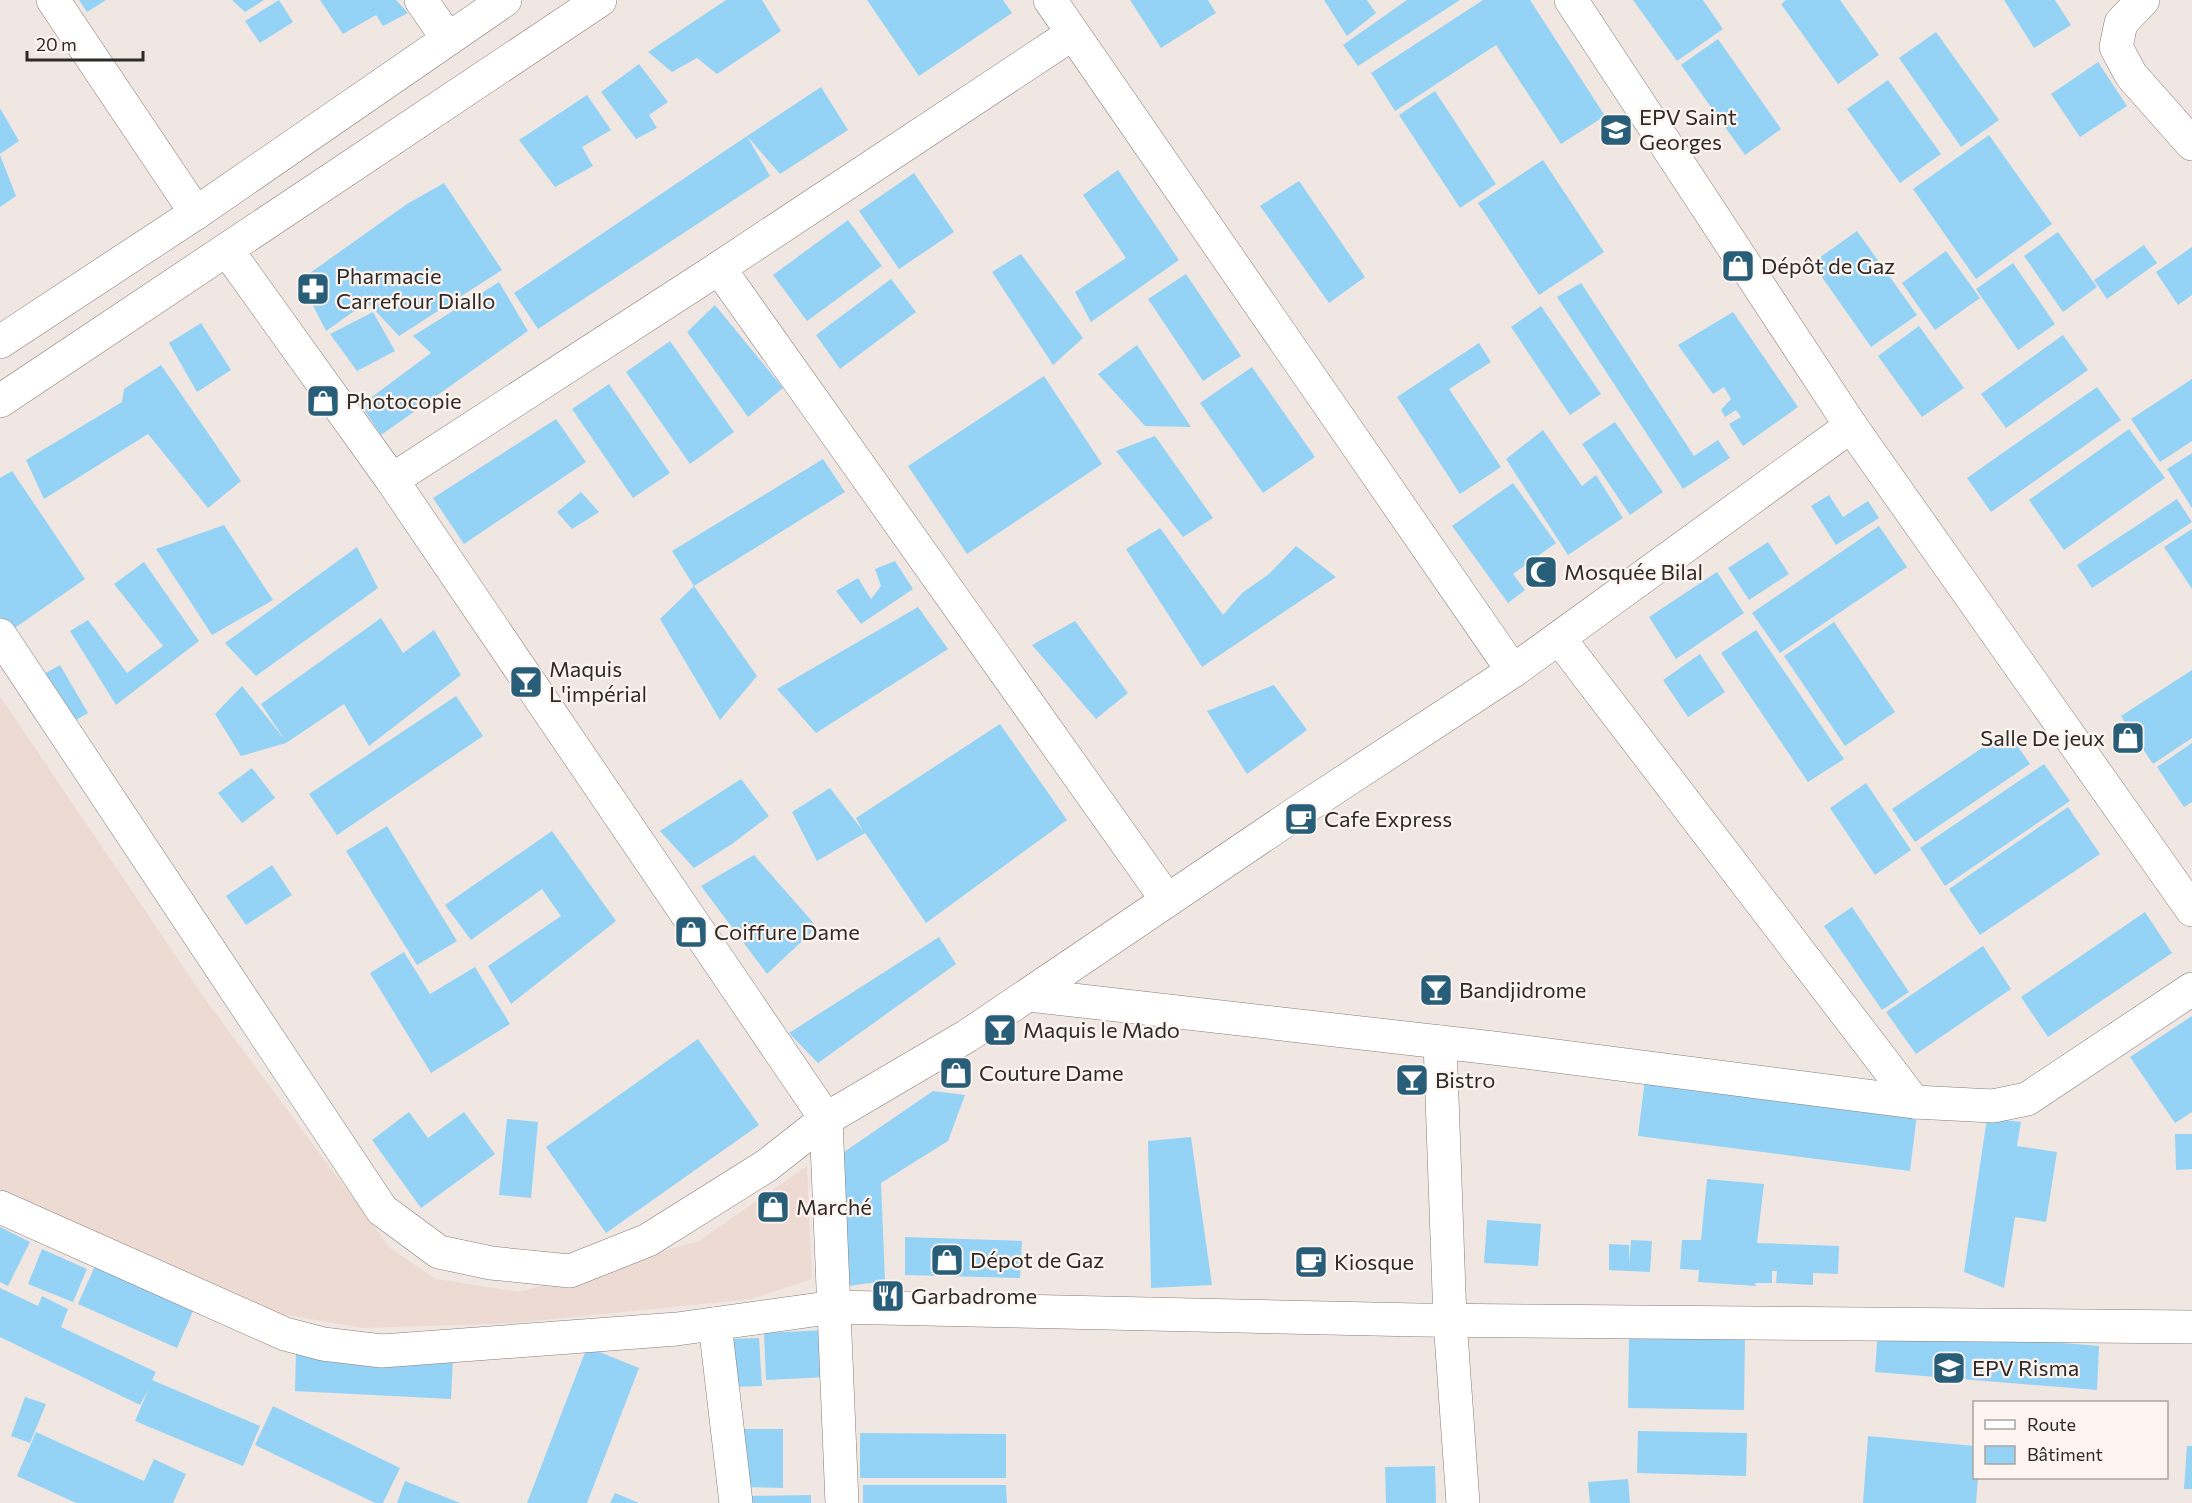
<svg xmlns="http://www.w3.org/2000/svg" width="2192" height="1503" font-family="Commissioner,sans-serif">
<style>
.built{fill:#ecdad3}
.building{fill:#95d3f6}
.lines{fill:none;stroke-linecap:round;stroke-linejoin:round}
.street-casing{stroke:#857c78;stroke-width:34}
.secondary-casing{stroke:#857c78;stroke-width:34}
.street{stroke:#fff;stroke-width:33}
.secondary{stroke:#fff;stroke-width:33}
.labels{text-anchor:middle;stroke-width:4.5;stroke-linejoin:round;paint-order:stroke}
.poi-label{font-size:22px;fill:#2e2b29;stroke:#fef4ef;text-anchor:start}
</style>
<rect width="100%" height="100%" fill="#f1e7e2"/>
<path class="built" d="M0 696 202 995 390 1248 436 1279 519 1292 699 1241 807 1166 812 1279 751 1299 515 1323 363 1328 281 1314 0 1190Z"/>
<g class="building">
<path d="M79 0H106L87 12Z"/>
<path d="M232 0H264L245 12Z"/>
<path d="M279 0 293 22 260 43 245 21Z"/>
<path d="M320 0H396L408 13 383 26 376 15 343 34Z"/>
<path d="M726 0H762L781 31 717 74 697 58 672 72 648 52Z"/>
<path d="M867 0H1003L1012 13 919 76Z"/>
<path d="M1130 0H1208L1216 13 1161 48Z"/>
<path d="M1324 0H1367L1376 13 1347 36Z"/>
<path d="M1407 0H1460L1358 66 1343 45Z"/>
<path d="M1483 0H1530L1605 116 1561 144 1496 45 1395 111 1371 73Z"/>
<path d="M1633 0H1703L1723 29 1677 61Z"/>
<path d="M1786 0H1840L1879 55 1838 84 1781 4Z"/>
<path d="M2004 0H2055L2071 25 2034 48Z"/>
<path d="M1936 32 1999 120 1961 147 1899 58Z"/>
<path d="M1718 39 1781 129 1745 155 1681 65Z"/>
<path d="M2098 62 2127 106 2080 137 2051 94Z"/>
<path d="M639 64 668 102 649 115 657 128 636 139 601 92Z"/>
<path d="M1888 80 1941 154 1900 183 1847 109Z"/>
<path d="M821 87 848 130 780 174 747 136Z"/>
<path d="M1435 91 1496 184 1460 208 1399 115Z"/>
<path d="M587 95 611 130 582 147 593 166 555 187 519 140Z"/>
<path d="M0 108 19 141 0 154Z"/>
<path d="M1989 135 2052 224 1976 279 1913 189Z"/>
<path d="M747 136 770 176 538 329 514 293Z"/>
<path d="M0 155 16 196 0 207Z"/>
<path d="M1543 160 1604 252 1539 295 1478 203Z"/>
<path d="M1118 170 1179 260 1091 322 1075 292 1126 258 1083 195Z"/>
<path d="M914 173 954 232 899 269 859 211Z"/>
<path d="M1299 181 1365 277 1329 303 1260 206Z"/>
<path d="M444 183 502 270 399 336 367 302 326 331 300 280 407 204Z"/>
<path d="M848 220 882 266 807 321 773 275Z"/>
<path d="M1857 231 1917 315 1871 347 1812 263Z"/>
<path d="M2058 232 2097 287 2063 312 2024 256Z"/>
<path d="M2144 245 2157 263 2107 299 2094 280Z"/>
<path d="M2192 247V295L2178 305 2156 272Z"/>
<path d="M1946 251 1980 298 1935 330 1902 283Z"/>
<path d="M1021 254 1083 338 1053 365 992 272Z"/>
<path d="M2013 263 2055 324 2018 350 1976 289Z"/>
<path d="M1186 274 1241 356 1203 381 1148 299Z"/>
<path d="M891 279 916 312 840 369 816 335Z"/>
<path d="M499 282 528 331 381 435 361 405 431 353 413 336Z"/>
<path d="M1581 283 1694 456 1718 440 1730 458 1683 489 1557 297Z"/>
<path d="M715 305 783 388 748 417 687 332Z"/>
<path d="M1541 306 1601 394 1570 415 1511 327Z"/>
<path d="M373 312 395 351 357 371 330 334Z"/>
<path d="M1733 312 1798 407 1743 446 1729 424 1741 417 1736 410 1725 417 1721 410 1731 399 1724 387 1713 394 1678 345Z"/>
<path d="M201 323 231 370 197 392 169 343Z"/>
<path d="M1919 326 1964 388 1922 417 1878 356Z"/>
<path d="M2063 335 2088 370 2006 428 1981 394Z"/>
<path d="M670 341 734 432 690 464 626 372Z"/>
<path d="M1479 343 1491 362 1449 389 1501 467 1460 494 1397 397Z"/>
<path d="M1137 345 1191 427 1145 426 1098 374Z"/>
<path d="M161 365 241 481 208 508 148 434 44 499 26 460 122 402 124 389Z"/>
<path d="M1252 367 1315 457 1263 493 1200 403Z"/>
<path d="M1044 376 1102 464 967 554 908 466Z"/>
<path d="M2192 379V441L2160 462 2131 419Z"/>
<path d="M609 384 670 473 633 498 572 409Z"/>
<path d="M2097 387 2121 420 1991 512 1967 478Z"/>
<path d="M556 419 586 462 464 544 433 498Z"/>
<path d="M1615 422 1663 492 1630 515 1582 444Z"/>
<path d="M2129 429 2165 478 2064 550 2029 500Z"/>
<path d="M1543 430 1582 486 1596 475 1623 518 1568 555 1506 459Z"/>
<path d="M1155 436 1213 518 1183 537 1116 451Z"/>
<path d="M2192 453V508L2167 469Z"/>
<path d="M823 459 845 492 694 586 672 551Z"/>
<path d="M12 471 85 579 9 632 0 619V478Z"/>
<path d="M1513 483 1556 543 1513 574 1525 590 1508 603 1452 526Z"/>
<path d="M581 492 599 512 572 529 557 512Z"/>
<path d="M1829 495 1843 517 1868 501 1879 518 1836 545 1811 506Z"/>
<path d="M2177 499 2192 522 2092 588 2077 565Z"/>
<path d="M224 525 273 600 212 635 156 549Z"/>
<path d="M1879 526 1907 567 1780 653 1752 613Z"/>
<path d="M1160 528 1223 615 1242 593 1269 574 1296 546 1336 577 1202 667 1126 549Z"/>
<path d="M2192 529V589L2164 547Z"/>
<path d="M1768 542 1789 574 1749 600 1728 568Z"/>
<path d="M357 547 378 588 256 676 225 643Z"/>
<path d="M895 561 913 589 861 624 836 591 858 578 871 599 881 586 875 569Z"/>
<path d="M144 562 199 641 116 705 70 631 88 620 127 673 163 646 114 584Z"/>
<path d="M1717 572 1744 613 1676 659 1649 617Z"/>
<path d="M694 586 757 676 720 720 660 619Z"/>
<path d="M918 607 948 649 816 733 777 689Z"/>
<path d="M381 618 403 653 434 630 461 675 369 746 344 704 286 743 241 756 215 714 242 686 285 740 261 704Z"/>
<path d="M1075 621 1128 693 1096 719 1032 645Z"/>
<path d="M1834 622 1895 712 1845 746 1784 656Z"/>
<path d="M1756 630 1844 759 1808 782 1721 653Z"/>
<path d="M1700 654 1725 692 1688 717 1663 680Z"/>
<path d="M60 665 88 713 66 726 37 678Z"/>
<path d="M2192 670V738L2153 764 2121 716Z"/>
<path d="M1274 685 1307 730 1247 774 1207 711Z"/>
<path d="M456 696 483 736 337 835 309 794Z"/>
<path d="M1000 724 1067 820 926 923 865 833 817 861 792 812 830 788 863 831 856 818Z"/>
<path d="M2007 731 2030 764 1915 842 1892 809Z"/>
<path d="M2192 743V802L2184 807 2157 767Z"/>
<path d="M2044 764 2070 801 1945 886 1920 848Z"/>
<path d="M252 768 275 798 242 823 218 793Z"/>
<path d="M741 779 769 816 732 844 694 868 660 831Z"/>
<path d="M1866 783 1911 850 1875 875 1830 808Z"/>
<path d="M2068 807 2100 854 1980 935 1949 889Z"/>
<path d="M387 826 457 941 417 965 346 851Z"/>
<path d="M552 831 616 921 511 1004 488 966 561 916 542 889 471 940 445 905Z"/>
<path d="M754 855 817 927 767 974 701 886Z"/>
<path d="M272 865 292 895 246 925 226 896Z"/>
<path d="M1852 907 1909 992 1882 1010 1824 926Z"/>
<path d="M2145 912 2172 953 2048 1037 2021 997Z"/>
<path d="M939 937 956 964 818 1063 789 1033Z"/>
<path d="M1983 946 2011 989 1916 1054 1886 1012Z"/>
<path d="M404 952 430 994 475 967 510 1024 431 1073 370 973Z"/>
<path d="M2192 1016V1112L2175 1123 2130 1057Z"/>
<path d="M698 1039 759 1125 606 1233 546 1147Z"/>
<path d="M1645 1079 1917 1114 1910 1171 1638 1136Z"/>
<path d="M933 1091 965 1095 948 1141 881 1183 885 1281 849 1286 844 1152Z"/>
<path d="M409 1112 428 1138 464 1112 495 1154 421 1208 372 1140Z"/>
<path d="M1987 1118 2021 1122 2017 1146 2057 1152 2046 1222 2015 1217 2004 1288 1964 1272Z"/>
<path d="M507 1119 538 1122 531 1198 499 1195Z"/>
<path d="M2175 1134H2192V1169L2176 1170Z"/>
<path d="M1191 1137 1212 1285 1151 1288 1148 1141Z"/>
<path d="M1707 1179 1764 1184 1757 1243 1839 1246 1838 1274 1813 1273V1285L1776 1283 1777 1271H1772V1283H1755L1756 1286 1698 1282 1699 1270 1680 1269 1682 1240H1701Z"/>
<path d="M1487 1220 1541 1224 1538 1266 1484 1263Z"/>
<path d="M0 1227 30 1242 8 1286 0 1282Z"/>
<path d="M905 1237 1022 1241 1020 1278 905 1275Z"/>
<path d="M1631 1240 1652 1241 1650 1272 1609 1270V1244L1629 1245V1264Z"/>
<path d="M42 1249 87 1269 73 1302 28 1284Z"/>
<path d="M97 1261 196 1304 177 1348 78 1304Z"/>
<path d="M0 1288 38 1306 42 1296 68 1309 61 1327 156 1372 152 1380 260 1426 243 1466 135 1421 149 1388 140 1405 0 1337Z"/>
<path d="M1878 1328 2099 1346 2097 1390 1875 1372Z"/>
<path d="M825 1330 827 1377 766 1380 764 1333Z"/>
<path d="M1629 1334 1745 1336 1744 1410 1628 1408Z"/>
<path d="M759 1338 762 1386 727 1387 725 1339Z"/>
<path d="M587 1347 639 1368 587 1503H527Z"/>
<path d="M296 1352 453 1359 451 1399 295 1391Z"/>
<path d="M25 1397 46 1404 30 1443 11 1436Z"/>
<path d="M273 1406 400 1468 383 1503H375L255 1445Z"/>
<path d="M737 1429H783V1488L736 1487Z"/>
<path d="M1638 1431 1747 1433 1746 1476 1637 1473Z"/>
<path d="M36 1432 144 1481 154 1459 186 1474 173 1503H76L17 1476Z"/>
<path d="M860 1433 1006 1434V1478H860Z"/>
<path d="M1868 1436 1974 1446V1478H1978L1976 1503H1863Z"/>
<path d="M2187 1446H2192V1489H2184Z"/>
<path d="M1435 1466 1436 1503H1386L1385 1467Z"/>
<path d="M1628 1479 1630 1503H1590L1588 1482Z"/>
<path d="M405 1481 460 1503H397Z"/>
<path d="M863 1485H1006L1007 1503H863Z"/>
<path d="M615 1493 639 1503H610Z"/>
<path d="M811 1495V1503H744V1496Z"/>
</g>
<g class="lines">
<g class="street-casing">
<g id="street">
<path d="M53 0 196 213"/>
<path d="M421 0 448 39"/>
<path d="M1050 0 1513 671"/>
<path d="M1571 0 1851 426 2192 910"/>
<path d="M2143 0 2121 23 2116 47 2131 75 2192 144"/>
<path d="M227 250 392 480 826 1119 842 1503"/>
<path d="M719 268 1167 900"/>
<path d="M392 480 719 268 1072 34"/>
<path d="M0 635 382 1210 439 1252 491 1263 570 1271 648 1240 766 1166 826 1119 967 1036 1301 810 1513 671 1851 426"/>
<path d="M1559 638 1914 1102"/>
<path d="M1029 995 1493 1048 1914 1102 1993 1106 2027 1099 2192 989"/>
<path d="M1440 1042 1450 1320 1463 1503"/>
<path d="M0 1207 285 1334 323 1344 382 1351 677 1329 835 1307 1419 1320 2192 1327"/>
<path d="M715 1324 736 1503"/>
</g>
</g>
<g class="secondary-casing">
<g id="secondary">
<path d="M0 342 196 213 505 0"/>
<path d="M0 401 600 0"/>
</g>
</g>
<use href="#street" class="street"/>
<use href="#secondary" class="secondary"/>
</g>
<defs>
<g id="school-square" transform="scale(1.725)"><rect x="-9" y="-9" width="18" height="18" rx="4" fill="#295e79" stroke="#fef4ef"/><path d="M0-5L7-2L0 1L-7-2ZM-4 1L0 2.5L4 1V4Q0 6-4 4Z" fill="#fff"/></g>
<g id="shop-square" transform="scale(1.725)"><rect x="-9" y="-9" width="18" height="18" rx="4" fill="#295e79" stroke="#fef4ef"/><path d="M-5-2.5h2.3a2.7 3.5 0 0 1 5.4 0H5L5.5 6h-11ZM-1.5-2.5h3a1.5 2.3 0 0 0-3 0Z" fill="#fff"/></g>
<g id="pharmacy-square" transform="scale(1.725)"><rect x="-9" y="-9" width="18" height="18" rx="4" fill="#295e79" stroke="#fef4ef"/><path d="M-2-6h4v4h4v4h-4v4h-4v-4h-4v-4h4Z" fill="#fff"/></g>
<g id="mosque-square" transform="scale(1.725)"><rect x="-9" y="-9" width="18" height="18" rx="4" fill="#295e79" stroke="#fef4ef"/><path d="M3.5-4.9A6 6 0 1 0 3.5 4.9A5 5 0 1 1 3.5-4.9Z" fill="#fff"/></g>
<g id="bar-square" transform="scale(1.725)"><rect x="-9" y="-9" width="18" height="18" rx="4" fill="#295e79" stroke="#fef4ef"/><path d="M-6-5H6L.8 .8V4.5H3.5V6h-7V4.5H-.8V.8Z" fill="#fff"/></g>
<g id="cafe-square" transform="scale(1.725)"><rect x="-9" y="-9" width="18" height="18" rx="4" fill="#295e79" stroke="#fef4ef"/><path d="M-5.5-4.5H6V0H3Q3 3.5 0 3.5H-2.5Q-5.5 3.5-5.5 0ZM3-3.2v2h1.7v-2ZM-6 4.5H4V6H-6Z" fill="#fff"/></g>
<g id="restaurant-square" transform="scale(1.725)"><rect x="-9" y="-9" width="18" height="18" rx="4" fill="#295e79" stroke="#fef4ef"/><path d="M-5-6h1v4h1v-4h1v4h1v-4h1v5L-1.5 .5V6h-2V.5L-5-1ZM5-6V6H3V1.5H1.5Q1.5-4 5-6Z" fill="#fff"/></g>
</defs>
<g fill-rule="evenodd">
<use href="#school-square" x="1616" y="130"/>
<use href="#shop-square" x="1738" y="266"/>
<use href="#pharmacy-square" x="313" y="289"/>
<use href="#shop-square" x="323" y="401"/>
<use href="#mosque-square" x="1541" y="572"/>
<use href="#bar-square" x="526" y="682"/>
<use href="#shop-square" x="2128" y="738"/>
<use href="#cafe-square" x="1301" y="819"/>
<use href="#shop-square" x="691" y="932"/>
<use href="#bar-square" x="1436" y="990"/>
<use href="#bar-square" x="1000" y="1030"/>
<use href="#shop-square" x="956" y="1073"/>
<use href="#bar-square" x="1412" y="1080"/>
<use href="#shop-square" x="773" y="1207"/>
<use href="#shop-square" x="947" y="1260"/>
<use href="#cafe-square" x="1311" y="1262"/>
<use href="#restaurant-square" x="888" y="1296"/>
<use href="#school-square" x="1949" y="1368"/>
</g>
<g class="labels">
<g class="poi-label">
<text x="1639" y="125">EPV Saint<tspan x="1639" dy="25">Georges</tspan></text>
<text x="1761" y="274">Dépôt de Gaz</text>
<text x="336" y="284">Pharmacie<tspan x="336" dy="25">Carrefour Diallo</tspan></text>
<text x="346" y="409">Photocopie</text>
<text x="1564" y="580">Mosquée Bilal</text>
<text x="549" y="677">Maquis<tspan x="549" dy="25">L'impérial</tspan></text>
<text x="2105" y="746" text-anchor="end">Salle De jeux</text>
<text x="1324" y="827">Cafe Express</text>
<text x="714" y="940">Coiffure Dame</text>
<text x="1459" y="998">Bandjidrome</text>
<text x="1023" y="1038">Maquis le Mado</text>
<text x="979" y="1081">Couture Dame</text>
<text x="1435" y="1088">Bistro</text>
<text x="796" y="1215">Marché</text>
<text x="970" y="1268">Dépot de Gaz</text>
<text x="1334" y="1270">Kiosque</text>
<text x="911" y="1304">Garbadrome</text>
<text x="1972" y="1376">EPV Risma</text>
</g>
</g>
<rect x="1973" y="1401" width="195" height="78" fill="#fef4ef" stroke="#aba4a0" stroke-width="1.5"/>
<rect x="1985" y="1420" width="30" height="9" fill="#ffffff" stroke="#aba4a0" stroke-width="1.5"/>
<text x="2027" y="1431" font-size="18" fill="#2e2b29">Route</text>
<rect x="1985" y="1446" width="30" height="18" fill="#95d3f6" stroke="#aba4a0" stroke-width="1.5"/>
<text x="2027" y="1461" font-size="18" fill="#2e2b29">Bâtiment</text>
<path d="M27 51v9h116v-9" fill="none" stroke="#2e2b29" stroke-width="3"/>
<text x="36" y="51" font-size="18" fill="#2e2b29" stroke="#fef4ef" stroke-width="4.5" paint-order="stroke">20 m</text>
</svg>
